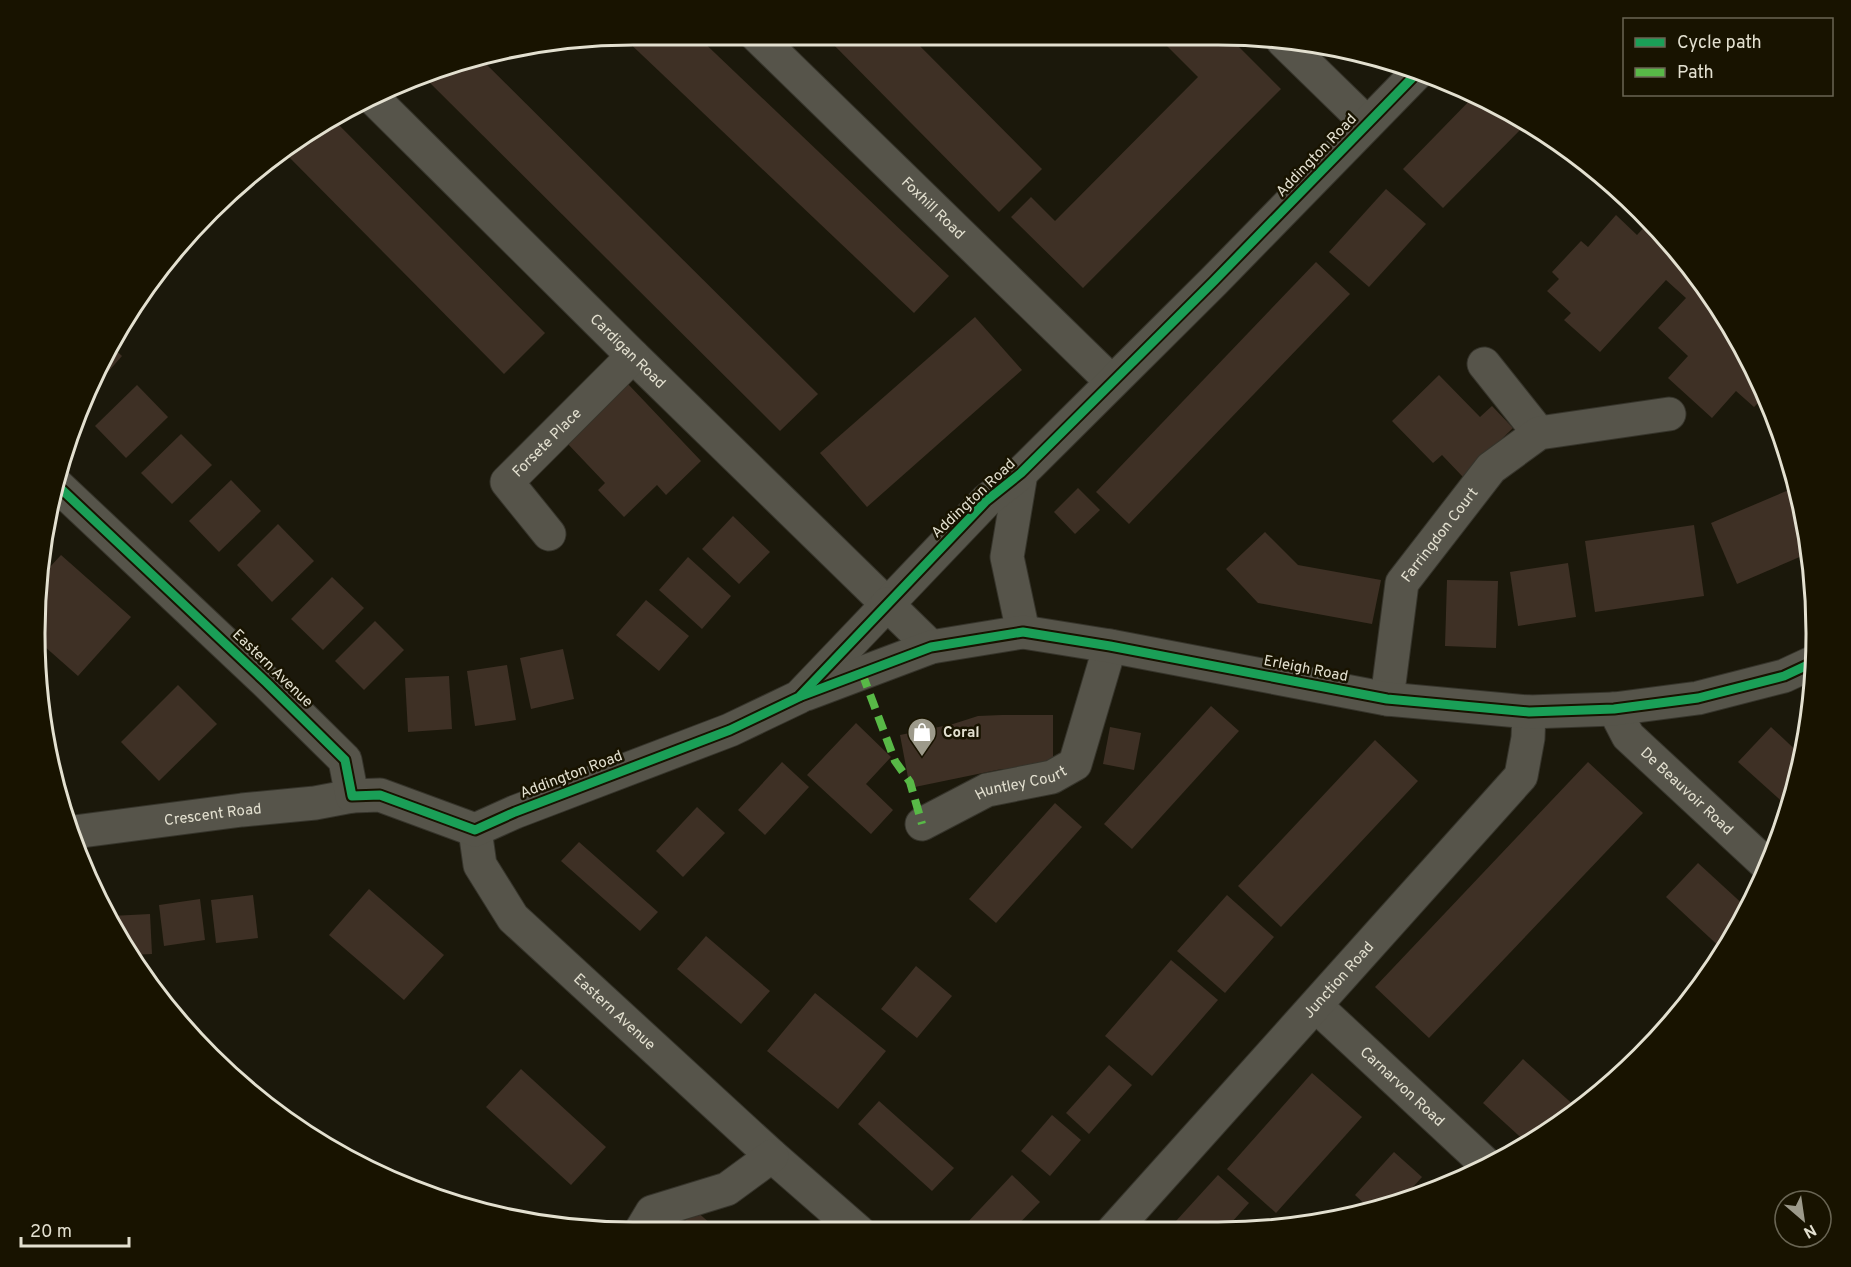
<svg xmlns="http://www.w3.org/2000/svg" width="1851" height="1267" font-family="Overpass,sans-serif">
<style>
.building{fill:#3e3025}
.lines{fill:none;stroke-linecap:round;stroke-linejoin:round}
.minor-casing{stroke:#36342b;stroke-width:35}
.tertiary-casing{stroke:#36342b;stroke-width:35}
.minor{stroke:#56544a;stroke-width:33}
.tertiary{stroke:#56544a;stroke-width:33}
.quiet{stroke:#58b947;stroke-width:8;stroke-dasharray:15 8;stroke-linecap:butt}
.cycleway-casing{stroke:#181300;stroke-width:13}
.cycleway{stroke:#1a9f57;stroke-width:9}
.labels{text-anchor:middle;stroke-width:5;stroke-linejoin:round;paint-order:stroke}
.street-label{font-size:15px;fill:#e3e0d0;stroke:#181300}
.poi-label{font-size:15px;font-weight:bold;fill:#e3e0d0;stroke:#181300;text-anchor:start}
.rim{fill:none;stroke:#e3e0d0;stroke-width:3}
</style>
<rect width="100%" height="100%" fill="#1b180b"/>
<g class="building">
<path d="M634 34H695L949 276 914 313 622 36Z"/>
<path d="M823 34H908L1042 169 999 212Z"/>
<path d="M1155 34 1227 35 1281 89 1083 288 1011 217 1031 197 1055 221 1198 77Z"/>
<path d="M477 55 818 394 780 431 423 76Z"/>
<path d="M1476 94 1514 116 1524 126 1443 208 1403 169Z"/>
<path d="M332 118 545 333 504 374 283 151 301 135Z"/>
<path d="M1386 189 1426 224 1369 287 1329 252Z"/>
<path d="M1616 215 1637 235 1650 221 1716 301 1766 395 1754 407 1736 391 1712 418 1668 378 1688 356 1658 328 1686 298 1666 280 1600 352 1564 320 1571 313 1547 291 1559 279 1552 272 1581 241 1588 247Z"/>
<path d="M1316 262 1350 294 1129 524 1096 492Z"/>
<path d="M975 317 1022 370 867 507 820 453Z"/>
<path d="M111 346 122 356 84 399 83 398Z"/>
<path d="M1439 375 1480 417 1492 406 1513 428 1463 477 1442 455 1433 463 1392 421Z"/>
<path d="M628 384 701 461 666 495 657 485 624 517 598 490 605 483 567 443Z"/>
<path d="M137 385 168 417 126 458 95 426Z"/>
<path d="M181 434 212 465 172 504 141 473Z"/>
<path d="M231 480 261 511 219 552 189 521Z"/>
<path d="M1796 487 1805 517 1809 553 1737 584 1711 523Z"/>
<path d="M1078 488 1100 510 1075 534 1054 512Z"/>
<path d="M733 516 770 552 739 584 702 549Z"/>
<path d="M278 524 314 561 272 602 237 565Z"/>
<path d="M1694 525 1704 596 1595 612 1585 541Z"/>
<path d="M1265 532 1298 565 1381 580 1372 624 1258 603 1226 569Z"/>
<path d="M61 555 131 617 78 676 35 638 38 580Z"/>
<path d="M688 557 731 596 702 629 659 590Z"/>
<path d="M1568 563 1576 617 1518 626 1510 572Z"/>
<path d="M332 577 364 608 323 650 291 619Z"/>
<path d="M1447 580 1498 581 1496 648 1445 646Z"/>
<path d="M646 600 689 636 659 671 616 635Z"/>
<path d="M375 621 404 650 364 690 335 661Z"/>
<path d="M563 649 574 699 531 709 520 658Z"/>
<path d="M507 665 516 720 475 726 467 671Z"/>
<path d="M449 676 452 729 408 732 405 678Z"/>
<path d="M178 685 217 724 159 781 121 742Z"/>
<path d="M1211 706 1239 731 1132 849 1104 824Z"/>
<path d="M1002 715H1053V769H1002L910 788 900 735 953 724 978 716Z"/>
<path d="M856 723 891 757 866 784 893 810 871 834 807 775Z"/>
<path d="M1110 727 1141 733 1134 770 1103 764Z"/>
<path d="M1771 727 1803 757 1788 807 1738 762Z"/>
<path d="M1375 740 1418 781 1281 927 1238 886Z"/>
<path d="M782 762 809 787 765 835 738 810Z"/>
<path d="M1588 762 1643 813 1429 1038 1375 987Z"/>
<path d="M1055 803 1082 827 996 923 969 899Z"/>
<path d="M697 807 725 833 683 877 656 851Z"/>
<path d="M579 842 658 912 640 931 561 861Z"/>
<path d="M1698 863 1747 908 1724 951 1666 897Z"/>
<path d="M369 889 444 955 404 1000 329 935Z"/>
<path d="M253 895 258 938 216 943 211 900Z"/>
<path d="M1227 895 1274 937 1225 993 1177 951Z"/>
<path d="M200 899 205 940 164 946 159 905Z"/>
<path d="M150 914 152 954 132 955 112 924 111 916Z"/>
<path d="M706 936 770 991 741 1024 677 969Z"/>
<path d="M1171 960 1218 1000 1152 1076 1105 1036Z"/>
<path d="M916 966 952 996 917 1038 881 1009Z"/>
<path d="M815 993 886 1051 838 1109 767 1051Z"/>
<path d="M1523 1059 1578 1109 1551 1131 1528 1144 1483 1103Z"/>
<path d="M1109 1065 1132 1085 1089 1134 1066 1113Z"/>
<path d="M521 1069 606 1147 571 1185 486 1107Z"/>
<path d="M1312 1073 1362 1117 1276 1213 1227 1169Z"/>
<path d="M879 1101 954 1168 932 1191 858 1124Z"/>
<path d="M1052 1115 1081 1140 1050 1176 1021 1151Z"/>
<path d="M1394 1152 1422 1177 1404 1197 1370 1209 1355 1195Z"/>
<path d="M1012 1175 1040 1202 1011 1232H974L966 1224Z"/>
<path d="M1218 1175 1249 1203 1223 1232H1166Z"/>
<path d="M695 1210 720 1232H675Z"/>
</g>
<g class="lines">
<g class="minor-casing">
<g id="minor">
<path id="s1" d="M755 34 1112 382"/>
<path d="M1283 41 1367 123"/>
<path id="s2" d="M371 96 633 356 887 604"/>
<path d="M1484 364 1539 433"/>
<path id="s3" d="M549 534 507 482 633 356"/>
<path id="s4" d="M1387 699 1402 583 1491 468 1539 433 1669 414"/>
<path id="s5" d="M1614 709 1628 736 1769 867"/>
<path id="s6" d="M922 824 987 790 1052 777 1075 764 1110 646"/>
<path id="s7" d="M475 830 480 865 513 918 772 1156 859 1232"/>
<path id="s8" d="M74 832 242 810 315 803 352 796"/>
<path id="s9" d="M1316 1006 1489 1167"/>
<path d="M640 1232 652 1212 727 1189 772 1156"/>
<path id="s10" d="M1112 1232 1521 776 1528 738 1529 712"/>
</g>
</g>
<g class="tertiary-casing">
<g id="tertiary">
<path d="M1021 473 1007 557 1023 632"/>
<path d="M58 486 267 683 345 760 352 796 380 795 475 830 515 812 730 730 799 697 986 501 1021 473 1214 281 1416 74"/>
<path d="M887 604 931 647"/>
<path d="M806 694 931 647 1023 632 1110 646 1387 699 1529 712 1614 709 1698 698 1784 676 1814 662"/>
</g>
</g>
<use href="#minor" class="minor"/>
<use href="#tertiary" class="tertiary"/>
<path class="quiet" d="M862 673 895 761 910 782 922 824"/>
<g class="cycleway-casing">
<g id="cycleway">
<path d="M58 486 267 683 345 760 352 796 380 795 475 830 515 812 730 730 799 697 986 501 1021 473 1214 281 1416 74"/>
<path d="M801 696 931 647 1023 632 1110 646 1387 699 1529 712 1614 709 1698 698 1784 676 1814 662"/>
</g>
</g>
<use href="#cycleway" class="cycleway"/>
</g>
<defs>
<g id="shop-pin" transform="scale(1.5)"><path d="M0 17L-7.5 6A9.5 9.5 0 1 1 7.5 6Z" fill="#9d9a8b" stroke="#181300"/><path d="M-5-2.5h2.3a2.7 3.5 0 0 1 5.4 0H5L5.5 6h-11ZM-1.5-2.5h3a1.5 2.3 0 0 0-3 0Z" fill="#fff"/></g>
</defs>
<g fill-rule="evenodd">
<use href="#shop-pin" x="922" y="732"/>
</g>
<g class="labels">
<g class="street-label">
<text transform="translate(1316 155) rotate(-46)" y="5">Addington Road</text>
<text dy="5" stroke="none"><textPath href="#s1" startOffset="249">Foxhill Road</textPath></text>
<text dy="5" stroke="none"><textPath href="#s2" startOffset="362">Cardigan Road</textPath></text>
<text dy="5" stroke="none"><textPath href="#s3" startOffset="123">Forsete Place</textPath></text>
<text transform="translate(973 498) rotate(-43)" y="5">Addington Road</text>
<text dy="5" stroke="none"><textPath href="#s4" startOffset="178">Farringdon Court</textPath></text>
<text transform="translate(273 668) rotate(44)" y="5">Eastern Avenue</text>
<text transform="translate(1306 668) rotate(11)" y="5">Erleigh Road</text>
<text transform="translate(571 774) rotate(-21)" y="5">Addington Road</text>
<text dy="5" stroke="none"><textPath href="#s6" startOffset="108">Huntley Court</textPath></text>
<text dy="5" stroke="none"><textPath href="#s5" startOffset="111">De Beauvoir Road</textPath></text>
<text dy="5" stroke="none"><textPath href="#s8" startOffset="140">Crescent Road</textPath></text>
<text dy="5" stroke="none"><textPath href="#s10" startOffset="339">Junction Road</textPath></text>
<text dy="5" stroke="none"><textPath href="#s7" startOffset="236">Eastern Avenue</textPath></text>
<text dy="5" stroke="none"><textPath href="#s9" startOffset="118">Carnarvon Road</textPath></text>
</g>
<g class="poi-label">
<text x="943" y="737">Coral</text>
</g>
</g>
<path d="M0 0H1851V1267H0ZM633 45H1218A588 588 0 0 1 1806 633V634A588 588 0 0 1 1218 1222H633A588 588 0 0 1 45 634V633A588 588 0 0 1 633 45Z" fill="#181300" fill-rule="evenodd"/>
<path class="rim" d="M633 45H1218A588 588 0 0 1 1806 633V634A588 588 0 0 1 1218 1222H633A588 588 0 0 1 45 634V633A588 588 0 0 1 633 45Z"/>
<rect x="1623" y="18" width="210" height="78" fill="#181300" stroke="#696553" stroke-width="1.5"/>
<rect x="1635" y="38" width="30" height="9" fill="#1a9f57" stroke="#696553" stroke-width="1.5"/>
<text x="1677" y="48" font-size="18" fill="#e3e0d0">Cycle path</text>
<rect x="1635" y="68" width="30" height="9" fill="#58b947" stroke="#696553" stroke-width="1.5"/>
<text x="1677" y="78" font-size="18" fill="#e3e0d0">Path</text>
<g transform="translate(1803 1219) rotate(151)"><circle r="28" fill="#181300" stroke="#696553" stroke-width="1.5"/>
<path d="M0-4.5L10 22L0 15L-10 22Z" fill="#9d9a8b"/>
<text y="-9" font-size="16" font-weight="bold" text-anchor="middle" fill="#e3e0d0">N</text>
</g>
<path d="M21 1237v9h108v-9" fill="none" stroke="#e3e0d0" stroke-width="3"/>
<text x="30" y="1237" font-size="18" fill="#e3e0d0" stroke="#181300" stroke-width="4.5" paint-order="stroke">20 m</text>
</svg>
